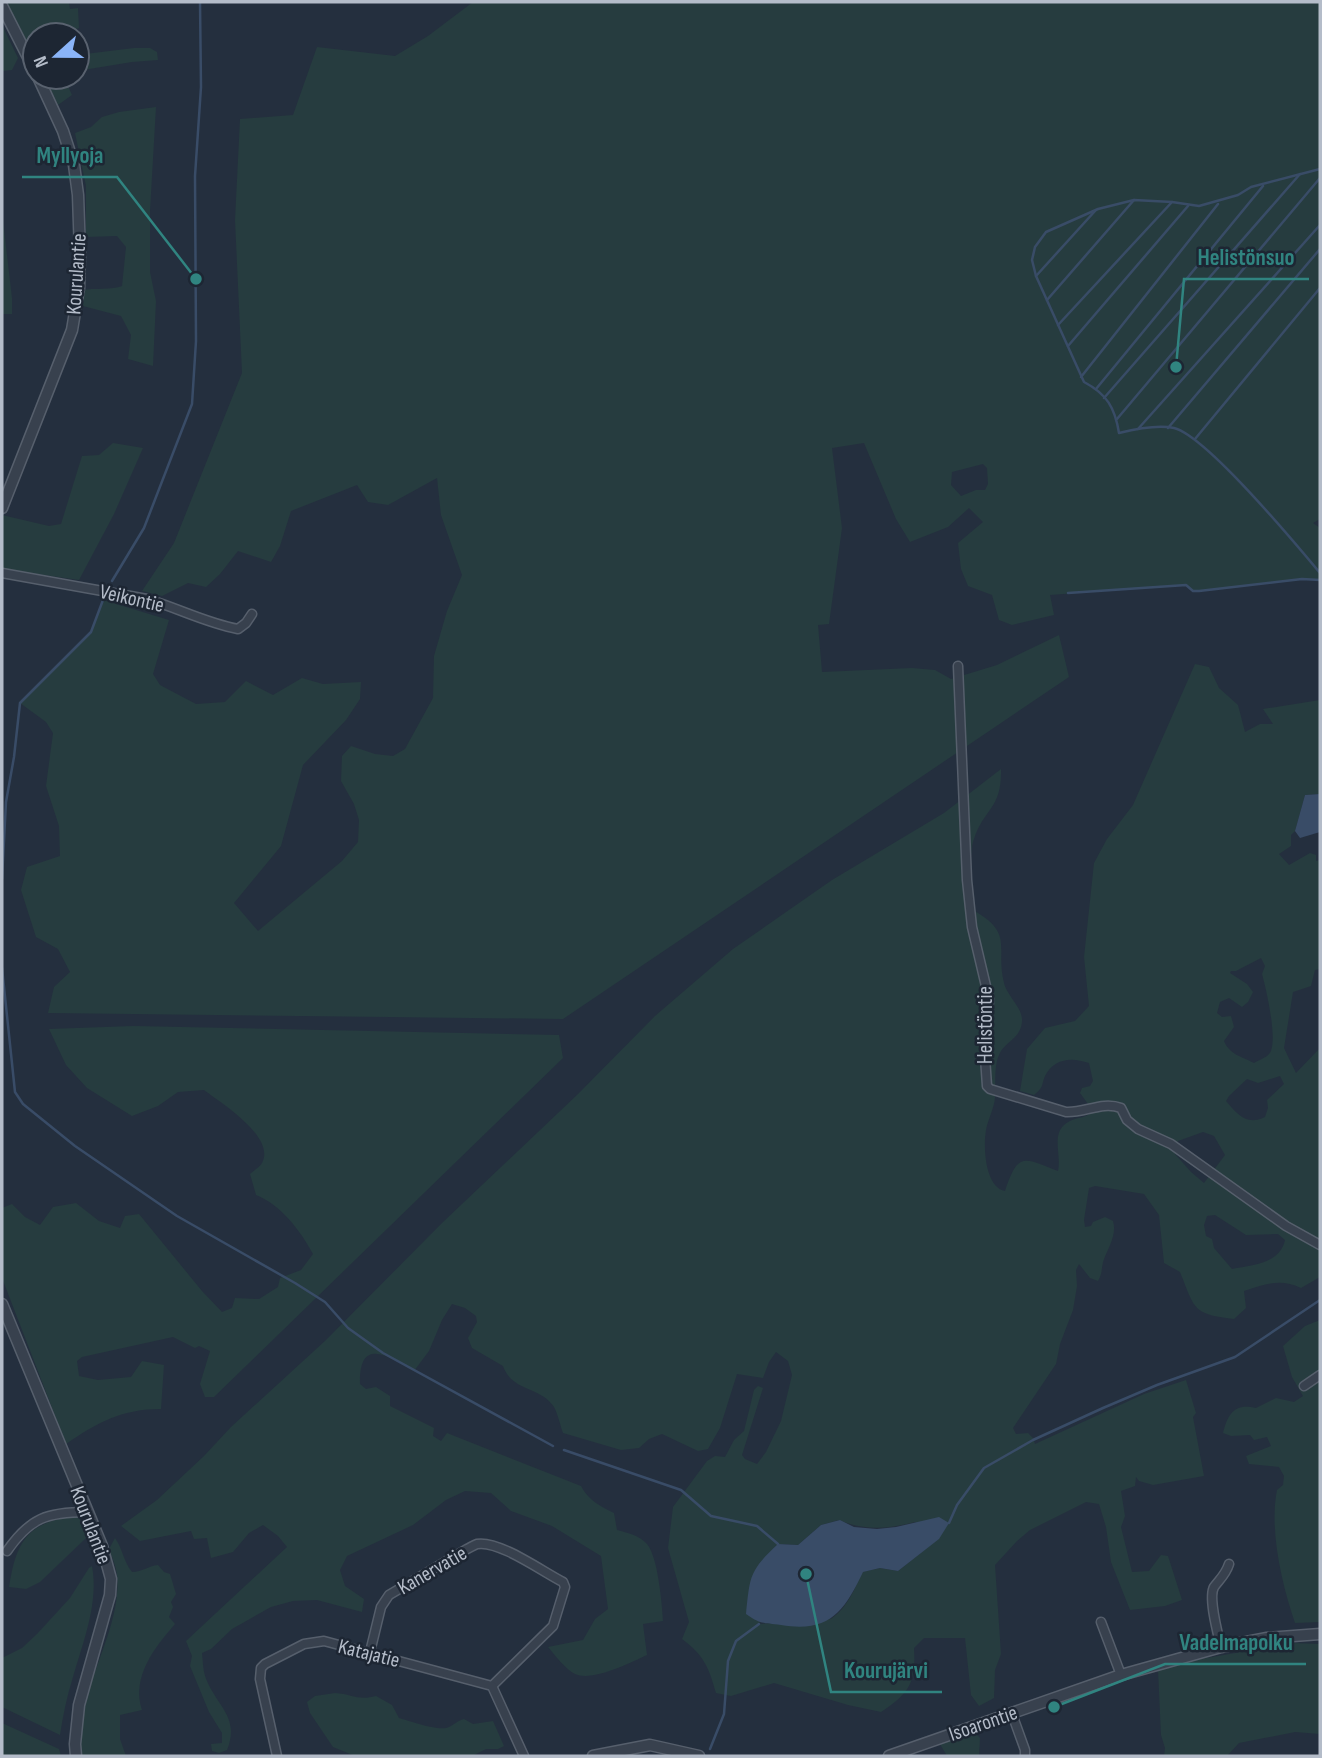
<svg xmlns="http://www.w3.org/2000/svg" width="1322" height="1758" font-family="'Sofia Sans Condensed',sans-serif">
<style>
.green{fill:#263c3f;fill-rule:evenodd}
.water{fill:#394c67}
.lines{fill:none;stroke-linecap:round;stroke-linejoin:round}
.stream{stroke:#394c67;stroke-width:2.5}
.minor-casing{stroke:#565f6c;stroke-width:11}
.tertiary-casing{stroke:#565f6c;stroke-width:13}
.minor{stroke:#38414e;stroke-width:8}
.tertiary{stroke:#38414e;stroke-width:10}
.labels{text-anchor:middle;stroke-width:5;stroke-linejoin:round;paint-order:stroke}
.street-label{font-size:21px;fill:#b4bcc9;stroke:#1d2633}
.leader{fill:none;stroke:#308480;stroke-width:2.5}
.callout-dot{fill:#308480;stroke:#1d2633;stroke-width:2.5}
.callout-label{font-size:23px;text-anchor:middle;font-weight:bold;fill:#308480;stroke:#1d2633;stroke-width:5;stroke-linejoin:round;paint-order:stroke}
</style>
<rect width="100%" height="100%" fill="#242f3e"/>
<g class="green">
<path d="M6 2H69L70 9 78 8 79 28 58 35H35V57Z"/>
<path d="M473 2H1320V519L1313 523 1320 528V580L1302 579 1199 591H1193L1186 585 1050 595 1054 615 1012 625 999 620 992 595 968 586 961 569 958 543 983 522 969 508 948 527 910 542 896 519 864 443 832 448 842 528 829 624 818 625 822 672 912 668 935 670 951 679 997 665 1059 635 1069 677 563 1019 48 1013 54 987 70 972 58 949 36 937 21 890 27 867 60 856 59 826 46 786 53 733 46 722 20 703 91 632 103 600 169 620 153 674 160 685 196 704 225 702 246 681 273 695 302 678 323 684 361 682 360 699 346 720 303 765 281 846 234 903 258 931 342 861 358 842 359 820 354 804 341 781 342 756 351 746 375 754 393 756 405 749 433 698 434 656 447 611 462 575 441 515 437 478 388 505 368 502 357 485 291 511 280 546 271 562 238 551 220 574 206 587 188 583 162 596 142 591 174 543 242 373 235 220 240 119 293 115 317 47 395 56 428 36ZM983 464 987 468 988 484 985 490H976L961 496 951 485 952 472Z"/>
<path d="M2 25 18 58 12 70 3 71Z"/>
<path d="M134 48H150L157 52 158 60 132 62 77 71V55Z"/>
<path d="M45 77H64L72 95 58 105Z"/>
<path d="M156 107 150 211V272L156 301 153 366 128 359 131 335 121 316 79 305 82 290C93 288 113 290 122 286L126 247 117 236 86 237V186L75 133 91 127 102 117 119 112Z"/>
<path d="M2 212 12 298V314H2Z"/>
<path d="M113 443 143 448 114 514 79 580 2 569V515L49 526 61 524 82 456 99 455Z"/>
<path d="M1195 664 1209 667 1219 688 1238 705 1245 732 1260 724H1273L1263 709 1320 700V794L1305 795 1295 831 1291 835V846L1279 854 1289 865 1310 853 1316 855V861L1320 860V969L1315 970 1311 986 1293 992 1284 1048 1296 1073 1320 1048V1277L1301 1288C1280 1278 1266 1284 1244 1291L1246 1308 1234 1319C1192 1314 1195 1309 1180 1272L1164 1263 1159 1215 1144 1194 1095 1186 1089 1188 1084 1220 1085 1227 1091 1226 1093 1222 1105 1217 1113 1221C1117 1234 1109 1247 1104 1259 1101 1267 1103 1273 1098 1281L1090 1278 1079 1264 1076 1270 1077 1286 1073 1310 1060 1344 1056 1364 1013 1428 1016 1434 1028 1433 1033 1438 1035 1444 1144 1394 1186 1380 1196 1413 1193 1417 1204 1476 1153 1485 1139 1481 1136 1477 1135 1486 1121 1491 1125 1516 1121 1527 1132 1572 1149 1571 1161 1555 1168 1556 1182 1600 1165 1606 1130 1610 1111 1562 1106 1527 1099 1504 1086 1502 1030 1530 1017 1541 995 1565 1001 1654 995 1670 994 1698 979 1706 971 1695 965 1638H924L914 1648C916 1682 910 1693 881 1712L848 1705 774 1683 731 1696 716 1693C709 1668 704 1655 682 1639L689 1622 668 1548 673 1507 707 1461 715 1456 725 1457 734 1440 744 1431 754 1390 758 1386 763 1388 742 1455 745 1459 757 1464 766 1452 781 1421 792 1375 788 1361 776 1352 769 1362 763 1378 737 1374 720 1428 708 1449 698 1451 662 1434 649 1439 639 1448 621 1450 563 1433C560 1425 558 1414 554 1407 541 1386 512 1392 503 1366L472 1348 468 1338 477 1322 476 1316 465 1308 452 1304 442 1320 429 1351 414 1371C388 1356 359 1336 360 1384L366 1389 376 1387 390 1396V1406L434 1428 433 1436 441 1441 447 1433 581 1486C589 1501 600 1506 614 1513L617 1530C628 1533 639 1535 647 1544 658 1557 662 1603 663 1621L643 1624 647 1655C630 1663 592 1682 575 1674 565 1669 555 1655 548 1647L583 1640 595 1619 608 1609 601 1556 552 1526 511 1511 491 1493 465 1491 446 1500 413 1525 347 1556 340 1570 345 1586 364 1599 362 1612 317 1600 293 1601 271 1607 232 1629 211 1649 202 1653C203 1662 203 1673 207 1681 218 1707 240 1718 227 1750L219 1753 212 1751 211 1744 222 1743V1733L209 1712 190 1666 192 1656 186 1641 287 1547 278 1536 263 1525 249 1533 233 1552 211 1558 207 1538 194 1539 191 1531 140 1541 121 1526 157 1500 204 1456 231 1427 326 1340 442 1223 578 1094 655 1016 733 949 832 880 944 813 1001 769C1002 809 984 808 974 839 968 855 972 893 973 910 1015 934 995 946 1004 983 1007 996 1023 1008 1022 1021 1021 1037 1009 1040 1001 1051 993 1064 996 1084 995 1098 994 1109 988 1119 986 1130 983 1147 985 1187 1005 1191 1018 1152 1023 1157 1058 1171 1062 1154 1049 1131 1070 1121 1078 1117 1085 1118 1091 1113L1088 1104 1080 1093 1082 1088 1090 1086 1093 1081 1089 1063C1072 1057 1054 1058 1045 1076 1041 1086 1044 1087 1034 1095L1020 1091 1027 1049 1045 1028 1075 1021 1089 1006 1084 957 1094 863 1107 839 1133 805ZM1261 958 1265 966 1262 974C1266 988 1279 1044 1269 1054 1266 1058 1258 1060 1254 1063 1242 1057 1229 1054 1224 1041L1234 1027 1231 1016 1222 1017 1217 1013 1220 1002 1229 998 1242 1007 1248 1002 1253 992 1247 984 1230 973 1231 971H1236ZM1280 1076 1284 1084 1267 1100 1268 1108 1265 1117C1247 1126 1238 1115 1226 1101L1229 1096 1247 1079 1258 1083ZM1203 1132 1214 1136 1225 1155 1204 1183 1191 1172 1175 1154 1178 1141ZM1215 1215 1246 1235 1278 1234 1285 1240C1280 1264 1252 1265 1232 1269L1214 1248 1212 1239 1206 1236 1204 1225 1207 1216ZM839 1520C865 1531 888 1529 915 1522L938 1539 898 1571 880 1568 862 1572C855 1589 847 1608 831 1619L759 1624 778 1544 798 1545 821 1525Z"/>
<path d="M133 1026 559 1035 563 1058 214 1397H205L200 1384 210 1351 199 1346 195 1348 173 1337 82 1357 77 1361 79 1376 98 1380 131 1377 142 1361 164 1365 161 1409C122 1409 98 1422 66 1444L2 1278V1208L12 1204 25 1217 40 1225 53 1207 76 1203 99 1221 120 1228 125 1216 139 1214 202 1291 222 1312 232 1308 235 1298 259 1299 278 1287 280 1278 301 1270 313 1254C300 1230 281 1205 256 1195L250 1174C253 1171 260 1167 262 1163 276 1137 221 1103 204 1090L178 1092 158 1106 132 1116 87 1088 66 1065 49 1029Z"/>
<path d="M1320 1320V1622L1295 1623C1282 1585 1269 1530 1277 1490L1283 1485 1284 1476 1279 1467 1249 1464 1246 1456 1271 1446 1267 1437 1254 1440 1250 1435 1231 1436 1223 1433C1228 1413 1235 1403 1256 1408L1276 1398 1294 1402 1303 1396 1292 1377 1283 1346 1305 1326Z"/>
<path d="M78 1516 83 1523 86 1538 40 1582 26 1589 9 1587C16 1541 28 1521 78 1516Z"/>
<path d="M115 1538C123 1549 123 1561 132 1572 142 1572 148 1566 158 1565L164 1572 170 1574 176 1594 171 1602 173 1607 169 1617 175 1624C155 1647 131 1677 142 1710L120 1715V1739L126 1756H82C71 1696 123 1633 117 1575 116 1566 112 1557 109 1549Z"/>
<path d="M92 1566C99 1603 83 1642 73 1677 67 1696 63 1715 60 1735L2 1707V1658L22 1648 37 1634 70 1598 89 1568Z"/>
<path d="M1292 1643 1320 1644V1734L1295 1732 1239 1743 1227 1756H1164L1165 1748 1161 1735 1158 1670 1201 1659Z"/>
<path d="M335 1693C352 1694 358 1701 376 1696L392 1705 399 1718C410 1721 440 1732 449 1727 455 1724 457 1721 464 1719L473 1724 493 1721 504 1746 498 1749H486L472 1756H355L333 1747 310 1713 307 1702 315 1696Z"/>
<path d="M2 1723 59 1749 61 1756H2Z"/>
<path d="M974 1732 980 1738 979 1756H947L940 1744Z"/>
</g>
<g class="water">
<path d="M1320 794V832L1300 838 1295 831 1305 795Z"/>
<path d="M939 1517 949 1523 939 1539 898 1571 880 1568 863 1572C844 1612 829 1633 781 1625 763 1622 761 1625 746 1614 750 1576 749 1571 778 1544L798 1545 821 1525 840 1520 854 1527 877 1529 896 1527Z"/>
</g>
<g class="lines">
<g class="stream">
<path d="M1320 169 1251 187 1238 195 1199 206 1172 202 1134 200 1098 209 1046 232 1035 247 1032 260 1036 276 1084 382C1107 394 1115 408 1119 433 1135 429 1157 424 1174 428 1206 436 1295 543 1320 573"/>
<path d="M1036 276 1095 211"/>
<path d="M1047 300 1134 200"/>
<path d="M1058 325 1172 202"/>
<path d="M1068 346 1188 206"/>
<path d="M1081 377 1218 204"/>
<path d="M1096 389 1263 186"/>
<path d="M1104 398 1300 174"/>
<path d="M1117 419 1320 178"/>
<path d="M1168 428 1320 249"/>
<path d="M1138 429 1320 225"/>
<path d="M1195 439 1320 288"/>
<path d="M112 581 144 528 192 404 196 341 195 176 201 87 200 2"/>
<path d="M1068 593 1186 585 1193 591H1199L1302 579 1320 580"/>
<path d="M2 879 6 802 14 757 20 703 91 632 103 600"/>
<path d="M2 968 15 1092 23 1104 75 1146 177 1216 295 1283 325 1302 348 1328 383 1353 553 1446"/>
<path d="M564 1450 681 1490 711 1516 757 1526 778 1544"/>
<path d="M949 1523 957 1505 984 1468 1033 1440 1103 1408 1157 1385 1235 1357 1320 1300"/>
<path d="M710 1749 724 1714 728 1661 736 1641 759 1624"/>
</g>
<g class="minor-casing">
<g id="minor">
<path d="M2 573 147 599C178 608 206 623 238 629L246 623 252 614"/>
<path d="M958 666 967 880 972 927 989 999 985 1057 987 1086 990 1089 1066 1112C1085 1113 1102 1101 1121 1108L1127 1120 1138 1129 1171 1144 1286 1226 1320 1245"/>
<path d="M1304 1386 1320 1375"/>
<path d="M7 1551C30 1518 47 1512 87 1512"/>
<path d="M1101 1622 1121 1675"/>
<path d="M1221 1647C1218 1634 1208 1598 1214 1587 1220 1579 1226 1574 1229 1564"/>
<path d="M370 1652 381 1607 389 1595 467 1549C471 1547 474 1545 477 1544 499 1540 543 1572 563 1582L565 1587 553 1626 492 1686"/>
<path d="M1012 1714 1025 1750V1756"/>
<path d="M277 1756 260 1679 261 1668 265 1664 304 1644 324 1641 492 1686 524 1756"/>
</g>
</g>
<g class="tertiary-casing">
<g id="tertiary">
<path d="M2 6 35 71"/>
<path d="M2 508 72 330 79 288 80 253 78 195 74 165 63 131 38 77"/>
<path d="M2 1304 102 1546 111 1579 110 1595 79 1705 75 1744 76 1756"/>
<path d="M593 1756 650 1745 699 1756"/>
<path d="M889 1756 1121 1675 1221 1647 1267 1638 1320 1634"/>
</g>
</g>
<use href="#minor" class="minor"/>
<use href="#tertiary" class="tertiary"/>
</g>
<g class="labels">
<g class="street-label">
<text transform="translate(76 274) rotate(-86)" y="7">Kourulantie</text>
<text transform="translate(132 598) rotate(13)" y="7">Veikontie</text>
<text transform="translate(985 1025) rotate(-90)" y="7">Helistöntie</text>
<text transform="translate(91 1525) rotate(69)" y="7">Kourulantie</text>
<text transform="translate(432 1570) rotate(-30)" y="7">Kanervatie</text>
<text transform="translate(369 1653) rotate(14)" y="7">Katajatie</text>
<text transform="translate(983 1723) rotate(-19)" y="7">Isoarontie</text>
</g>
</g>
<path class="leader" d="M196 279L117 177H22M1176 367L1184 279H1309M1054 1707L1165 1664H1306M806 1574L831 1692H942"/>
<g class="callout-dot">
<circle cx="196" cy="279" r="7"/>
<circle cx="1176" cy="367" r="7"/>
<circle cx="1054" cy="1707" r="7"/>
<circle cx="806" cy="1574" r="7"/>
</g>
<g class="callout-label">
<text x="70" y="163">Myllyoja</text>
<text x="1246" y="265">Helistönsuo</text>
<text x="1236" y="1650">Vadelmapolku</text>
<text x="886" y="1678">Kourujärvi</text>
</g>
<rect width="1322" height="1758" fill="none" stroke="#b4bcc9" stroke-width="7"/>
<g transform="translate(56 56) rotate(249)"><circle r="33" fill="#1d2633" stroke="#59626f" stroke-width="2"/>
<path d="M0-5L12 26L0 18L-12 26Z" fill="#8ab4f8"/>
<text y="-10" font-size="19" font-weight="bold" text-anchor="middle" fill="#b4bcc9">N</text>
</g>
</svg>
